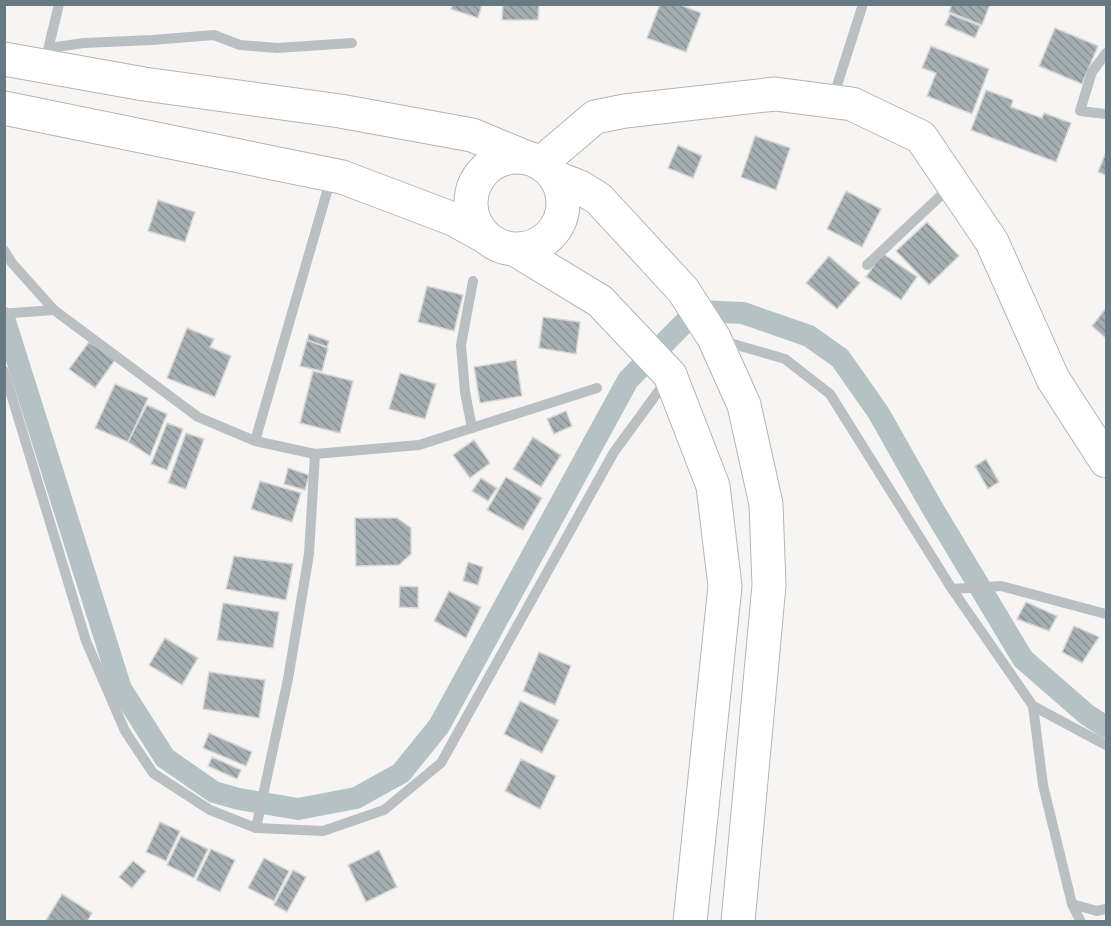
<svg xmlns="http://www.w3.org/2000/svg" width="1111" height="926" font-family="Karla,sans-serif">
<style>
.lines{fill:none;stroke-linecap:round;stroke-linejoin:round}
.canal{stroke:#b5c2c5;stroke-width:22}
.building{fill:url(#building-back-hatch);stroke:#d7d7d5;stroke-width:1.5}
.major-casing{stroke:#b0b6b9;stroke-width:35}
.minor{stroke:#bac0c2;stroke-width:10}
.major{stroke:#fff;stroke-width:33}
</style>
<defs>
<pattern id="building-back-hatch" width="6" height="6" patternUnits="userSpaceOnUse" patternTransform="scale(1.5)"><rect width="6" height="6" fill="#a5aeb2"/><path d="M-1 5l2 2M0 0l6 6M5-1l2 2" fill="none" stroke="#8a9296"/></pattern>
</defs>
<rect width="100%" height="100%" fill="#f6f5f3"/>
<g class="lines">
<path class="canal" d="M4 318 121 689 165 758 214 792 239 799 298 809 356 798 401 773 439 726 628 380 696 311 743 313 809 336 840 358 878 412 930 504 1023 659 1086 714 1106 727"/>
</g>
<g class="building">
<path d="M453 4H482L478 18 451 9Z"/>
<path d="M503 4H539L538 20H502Z"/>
<path d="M660 4H678L701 13 686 52 647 38Z"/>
<path d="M952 4H990L982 25 949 12Z"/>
<path d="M950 14 980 26 975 38 945 25Z"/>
<path d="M1055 28 1098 46 1082 84 1039 66Z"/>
<path d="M931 46 989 69 972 114 927 96 936 73 922 68Z"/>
<path d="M986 90 1013 100 1011 107 1042 118 1044 113 1071 123 1056 162 971 130Z"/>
<path d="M755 136 790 148 776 190 741 177Z"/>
<path d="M678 145 702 156 693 178 668 168Z"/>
<path d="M1106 152V175L1098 172Z"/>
<path d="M846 191 881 209 862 247 827 229Z"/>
<path d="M158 200 195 212 185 242 148 231Z"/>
<path d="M927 222 959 256 929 285 896 251Z"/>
<path d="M882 253 917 277 901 300 866 277Z"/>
<path d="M829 256 860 283 837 309 806 283Z"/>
<path d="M427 286 463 295 454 331 418 322Z"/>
<path d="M1106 308V338L1092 326Z"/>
<path d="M543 317 580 322 576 354 539 348Z"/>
<path d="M187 328 214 339 210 347 231 356 215 397 167 378Z"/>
<path d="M309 334 329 341 327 347 307 340Z"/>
<path d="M307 340 328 348 322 371 300 366Z"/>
<path d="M89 342 115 360 95 388 69 369Z"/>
<path d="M516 360 522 396 480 403 474 367Z"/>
<path d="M313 371 353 381 340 433 300 423Z"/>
<path d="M400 373 436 384 425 419 389 409Z"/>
<path d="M115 384 148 398 128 442 95 428Z"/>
<path d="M147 405 167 414 150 456 128 442Z"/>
<path d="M566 411 572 426 554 434 547 419Z"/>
<path d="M167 423 183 429 167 470 151 464Z"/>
<path d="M186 433 204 439 186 489 168 483Z"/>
<path d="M533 437 561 455 541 487 513 469Z"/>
<path d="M474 440 490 463 470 478 453 455Z"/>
<path d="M986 459 999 482 988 489 975 466Z"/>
<path d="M288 468 309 475 305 490 284 484Z"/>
<path d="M506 477 542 498 523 530 487 510Z"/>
<path d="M481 478 497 488 488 501 472 491Z"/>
<path d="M260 481 301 493 292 522 251 509Z"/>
<path d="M355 518H397L411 528V554L399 565 356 566Z"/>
<path d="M234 556 293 564 286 600 226 589Z"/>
<path d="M468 562 483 567 478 585 463 581Z"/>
<path d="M400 586 418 587V608L399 607Z"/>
<path d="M449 591 481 607 466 638 434 621Z"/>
<path d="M1026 602 1057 616 1049 631 1017 619Z"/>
<path d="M223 603 279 612 273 648 217 640Z"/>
<path d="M1074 626 1099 637 1082 663 1062 652Z"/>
<path d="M165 638 198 658 182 685 149 665Z"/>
<path d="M539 652 571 666 555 705 523 691Z"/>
<path d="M209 672 265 680 259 718 203 709Z"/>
<path d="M520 701 559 720 542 753 504 734Z"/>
<path d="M209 733 252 752 246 766 203 748Z"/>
<path d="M212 757 241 770 237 779 208 766Z"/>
<path d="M521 759 556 776 540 809 505 791Z"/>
<path d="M160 822 180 831 166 861 146 852Z"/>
<path d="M181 836 208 849 194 878 167 865Z"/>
<path d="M211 849 235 860 220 892 196 880Z"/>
<path d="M379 850 397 887 366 902 348 865Z"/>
<path d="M264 858 289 871 274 901 248 888Z"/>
<path d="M133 861 146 871 132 888 119 877Z"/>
<path d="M293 870 306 877 287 912 274 905Z"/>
<path d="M62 894 92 913 87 922H45Z"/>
</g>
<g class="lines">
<g class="major-casing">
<g id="major">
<path d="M4 59 144 84 340 111 472 135 525 157"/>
<path d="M4 108 342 177 453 219 484 236"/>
<circle cx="517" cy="203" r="46"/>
<path d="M541 163 595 117 625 111 775 94 852 104 921 137 992 242 1053 379 1106 461"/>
<path d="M557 178 580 187 599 199 683 290 714 338 744 405 766 504 769 585 738 922"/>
<path d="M516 250 600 301 670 375 713 486 725 586 690 922"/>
</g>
</g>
<g class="minor">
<path d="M49 48 84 43 152 40 214 35 240 45 277 48 352 43"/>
<path d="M1106 53 1092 72 1080 111 1106 114"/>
<path d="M47 54 59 4"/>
<path d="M833 98 863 4"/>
<path d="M4 250 12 263 54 310 198 417 255 441 315 454 419 445 597 388"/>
<path d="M867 265 951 186"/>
<path d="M4 315 13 313 54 310"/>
<path d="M723 341 785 359 830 394 952 589 1033 706 1043 785 1072 904 1081 922"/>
<path d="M4 371 86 641 125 731 153 773 210 810 256 828 323 831 384 810 441 763 614 452 666 381"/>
<path d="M472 428 465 392 461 345 473 281"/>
<path d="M255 441 331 178"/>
<path d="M952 589 1001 586 1106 614"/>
<path d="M1033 706 1106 745"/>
<path d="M256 828 288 679 309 554 315 454"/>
<path d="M1072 904 1097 911 1106 909"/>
</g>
<use href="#major" class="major"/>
</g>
<rect width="1111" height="926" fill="none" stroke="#677982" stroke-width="12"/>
</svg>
